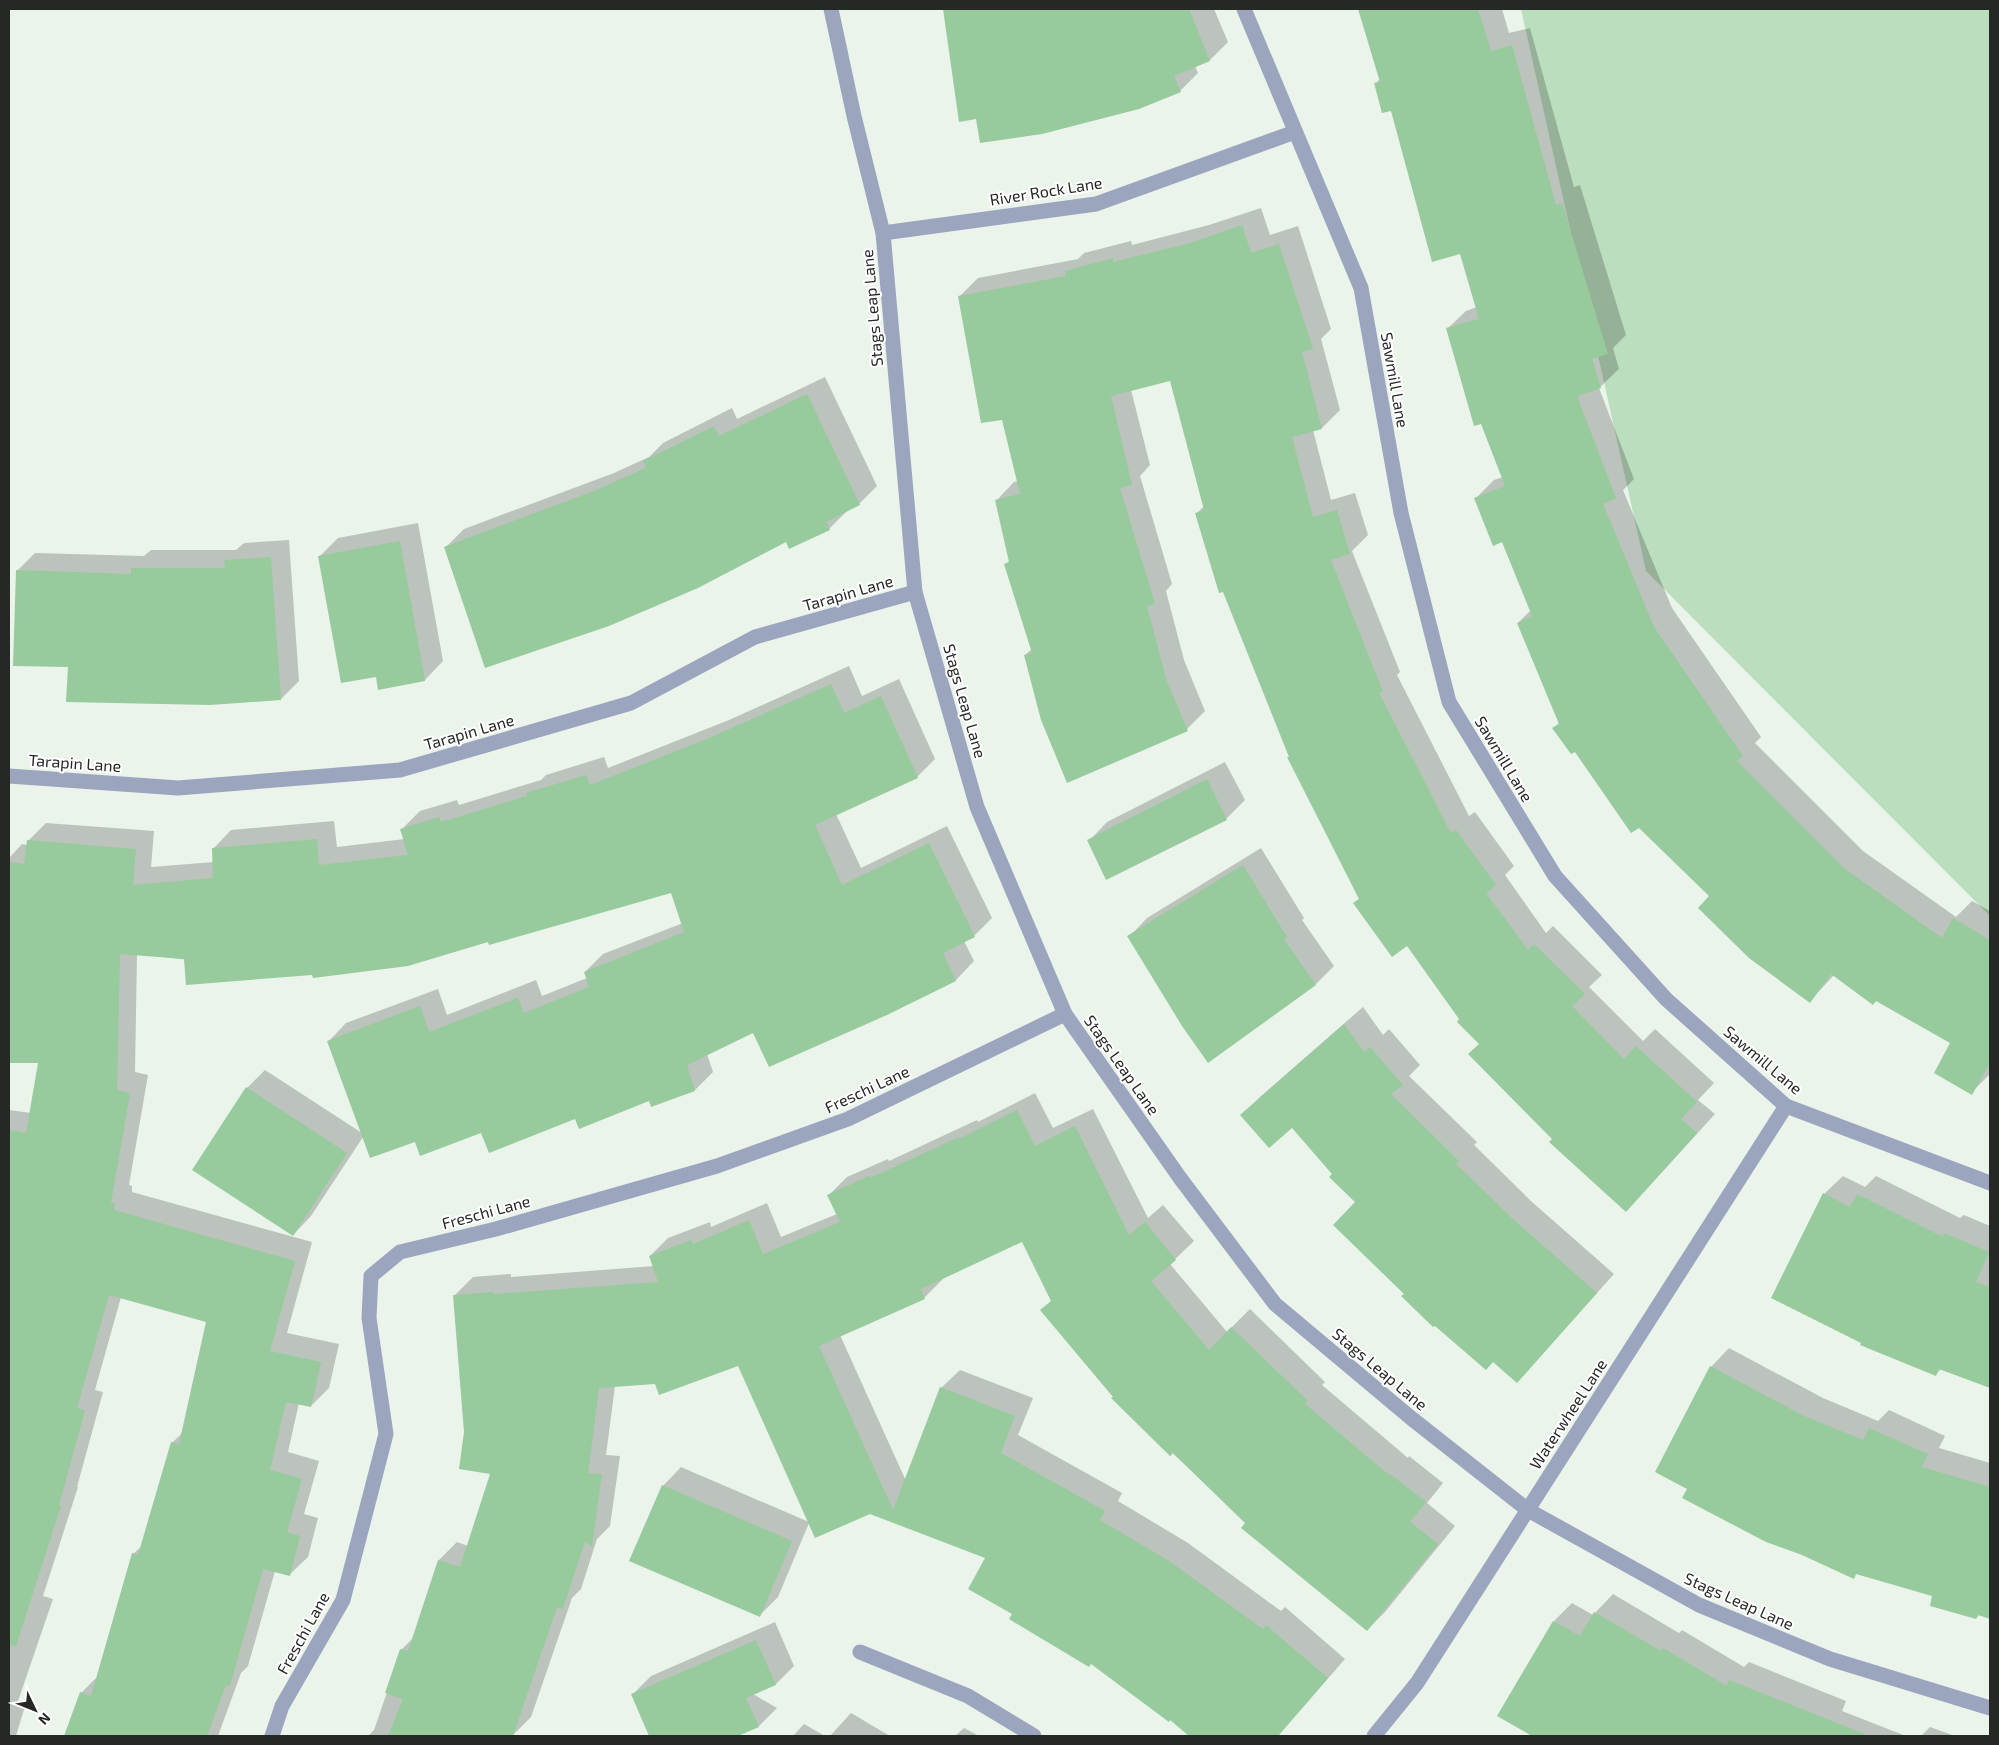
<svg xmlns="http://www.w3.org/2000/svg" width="1999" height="1745" font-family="'Exo 2',sans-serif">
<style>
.green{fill:#bbdfbe}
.shadow{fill:#0003}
.building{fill:#97ca9c}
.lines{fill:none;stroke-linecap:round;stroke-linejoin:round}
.minor{stroke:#9ca5be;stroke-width:15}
.labels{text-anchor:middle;stroke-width:4;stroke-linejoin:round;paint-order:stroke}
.street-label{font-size:16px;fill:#252925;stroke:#fff}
</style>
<rect width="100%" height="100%" fill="#eaf4eb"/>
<path class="green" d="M1521 9H1990V916L1646 571Z"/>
<g class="shadow">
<path d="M944 9H1214L1228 42 1210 60 1195 66 1198 73 1180 91 960 120Z"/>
<path d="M1359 9H1502L1509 33 1530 28 1574 187 1580 185 1626 335 1613 348 1619 369 1599 388 1634 479 1623 490 1672 608 1761 737 1755 743 1863 851 1956 917 1972 901 1990 911V1074L1971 1093 1952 1043 1834 975 1810 1001 1554 728 1560 722 1518 623 1531 610 1502 541 1476 498 1494 480 1503 477 1447 329 1466 311 1477 307 1460 252 1392 109 1375 84 1380 79Z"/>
<path d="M1261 208 1270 235 1298 226 1331 329 1321 339 1340 410 1322 428 1313 430 1331 500 1355 493 1368 535 1352 551 1400 672 1397 675 1469 816 1475 812 1514 866 1505 875 1546 933 1553 926 1602 975 1589 987 1643 1041 1655 1029 1714 1083 1698 1100 1715 1114 1644 1192 1554 1139 1461 1019 1407 944 1360 898 1290 756 1197 513 1204 506 1171 379 1131 390 1150 465 1140 476 1172 584 1166 591 1184 660 1205 711 1187 729 1025 655 1032 649 1006 564 1010 560 996 501 1014 482 1018 481 1003 418 960 296 978 278 1078 259 1084 253 1131 241 1132 245 1209 225Z"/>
<path d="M825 377 877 486 859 504 848 510 829 529 786 541 446 547 464 529 614 473 649 457 663 443 732 408 737 419Z"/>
<path d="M418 523 443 661 425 680 377 676 320 556 338 538Z"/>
<path d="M289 540 299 681 281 699 69 666 17 571 35 553 144 556 151 550H236L244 543Z"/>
<path d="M849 666 862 696 899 679 935 759 917 777 836 814 861 868 947 826 992 918 974 936 964 941 974 961 956 980 887 1014 754 1032 707 1054 713 1072 695 1090 652 1106 650 1100 576 1118 416 1140 363 1137 311 1216 293 1235 247 1088 265 1070 362 1133 328 1042 346 1023 438 989 447 1015 536 980 542 996 587 978 585 972 603 954 683 923 672 891 489 941 313 974 137 954 135 1072 148 1075 129 1185 132 1186V1192L312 1242 287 1333 339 1344 329 1388 311 1406 299 1403 288 1452 319 1461 304 1514 318 1518 308 1557 289 1575 275 1571 248 1666 241 1673 218 1736H66L81 1693 98 1676 133 1554 143 1545 172 1443 183 1432 208 1321 121 1297 95 1390 103 1392 77 1487H78L43 1596 53 1599 17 1704 25 1706 16 1736H9V1110L31 1113 40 1062 9 1061V858L22 844 27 845 28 841 46 823 154 831 151 867 214 862 213 849 231 830 334 821 337 847 405 839 402 829 420 811 457 800 459 805 541 780 546 775 604 757 608 768 729 720Z"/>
<path d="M1225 762 1245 800 1226 819 1107 878 1089 841 1107 822Z"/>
<path d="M1261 848 1304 918 1302 920 1334 966 1316 984 1208 1062 1129 937 1147 918Z"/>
<path d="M1363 1007 1383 1035 1389 1029 1420 1065 1409 1076 1477 1142 1474 1145 1532 1202 1614 1274 1517 1382 1493 1361 1405 1294 1356 1202 1292 1126 1242 1115 1260 1097Z"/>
<path d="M1035 1093 1053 1128 1093 1109 1148 1218 1163 1205 1194 1241 1170 1264 1227 1332 1250 1309 1325 1382 1322 1385 1408 1458 1409 1456 1443 1483 1427 1503 1455 1526 1385 1612 1367 1630 1246 1523 1114 1397 1052 1300 1022 1240 942 1278 943 1279 924 1298 840 1335 906 1481 941 1388 960 1370 1033 1398 1018 1435 1122 1493 1118 1501 1188 1543 1281 1611 1285 1607 1345 1659 1278 1736H1246L1241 1732 1237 1736H1191L1171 1719 1092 1663 1014 1614 987 1557 870 1512 809 1523 778 1597 760 1615 663 1486 681 1467 809 1522 739 1364 656 1383 615 1386 606 1455 620 1456 610 1526 597 1539 581 1589 572 1598 531 1717 513 1735 501 1731 499 1736H368L374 1730 402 1649 414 1637 439 1560 457 1542 468 1546 492 1472 465 1432 455 1295 473 1277 511 1274V1277L654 1266 650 1256 668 1238 710 1222 711 1227 767 1203 781 1237 837 1214 829 1195 847 1177 888 1159 889 1161 977 1120 978 1122Z"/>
<path d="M1843 1176 1865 1187 1876 1176 1960 1218 1964 1215 1990 1226V1387L1941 1369 1935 1375 1824 1194Z"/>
<path d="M1729 1348 1823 1398 1878 1421 1889 1410 1945 1436 1939 1448 1990 1463V1617L1980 1614 1976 1618 1934 1595 1857 1573 1853 1577 1688 1489 1711 1367Z"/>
<path d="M1613 1594 1679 1633 1682 1630 1744 1667 1749 1662 1846 1701 1842 1711 1906 1736H1559L1552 1732 1547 1736H1534L1498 1715 1554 1621 1572 1603 1593 1615Z"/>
<path d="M775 1622 794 1666 776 1684 753 1694 777 1708 759 1726 735 1736H650L632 1695 651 1676Z"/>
<path d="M851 1713 890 1736H830Z"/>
<path d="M804 1724 825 1736H793Z"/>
<path d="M1930 1727 1955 1736H1921Z"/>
<path d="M964 1728 979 1736H955Z"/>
</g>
<g class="building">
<path d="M943 9H1189L1210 61 1174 76 1181 92 1139 109 1042 134 980 143 976 119 959 122Z"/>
<path d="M1358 9H1478L1491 51 1512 45 1556 205 1562 203 1608 354 1592 359 1601 388 1577 396 1616 498 1603 504 1654 627 1743 756 1737 761 1845 869 1942 938 1953 918 1990 940V1062L1972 1095 1934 1073 1950 1043 1876 1001 1873 1005 1831 974 1810 1003 1749 958 1698 908 1709 896 1639 828 1631 833 1575 752 1571 754 1552 728 1559 724 1517 623 1532 616 1502 542 1493 546 1474 498 1505 486 1481 424 1474 426 1446 328 1479 319 1460 254 1432 262 1391 111 1382 113 1374 83 1380 82Z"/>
<path d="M1242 225 1251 253 1279 244 1313 349 1302 352 1322 429 1292 437 1313 517 1337 510 1350 554 1331 560 1383 692 1379 693 1451 833 1456 830 1496 885 1486 893 1528 950 1534 944 1585 994 1572 1006 1624 1059 1636 1046 1697 1102 1681 1119 1697 1133 1626 1212 1549 1142 1552 1139 1468 1054 1479 1044 1457 1022 1459 1019 1407 946 1392 957 1353 903 1359 899 1287 757H1289L1223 592 1219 593 1195 513 1204 510 1170 381 1111 396 1132 485 1120 488 1155 604 1147 606 1166 679 1188 731 1067 783 1041 720 1024 655 1032 653 1004 564 1009 562 995 500 1020 494 1002 420 981 423 958 296 1066 276 1065 271 1113 258V262L1190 243Z"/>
<path d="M807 394 860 505 826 522 830 530 789 549 786 542 698 588 609 626 485 668 444 547 594 491 646 468 643 461 714 426 719 436Z"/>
<path d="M400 541 425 681 378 690 376 677 341 683 318 556Z"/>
<path d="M271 557 281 700 210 705 66 702 68 667 13 666 16 570 131 574V568H225L224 560Z"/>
<path d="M831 684 844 713 881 696 918 778 815 825 842 885 929 843 975 937 943 953 956 981 887 1015 769 1067 753 1033 687 1065 695 1091 651 1107 649 1101 579 1129 575 1119 489 1153 481 1133 420 1156 415 1142 370 1158 327 1041 420 1006 429 1032 518 998 524 1013 589 987 584 972 684 932 671 893 489 945 488 942 408 966 313 978 312 975 186 985 184 959 120 954 117 1090 130 1093 111 1203H115L114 1210 295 1261 270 1351 321 1362 311 1407 286 1402 270 1470 302 1479 287 1532 300 1536 290 1576 263 1569 230 1686 226 1685 207 1736H64L80 1692 91 1696 132 1553 138 1555 171 1442 179 1444 206 1322 109 1295 77 1408 85 1410 59 1505 61 1506 16 1646 9 1645V1130L26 1133 38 1063H9V862L24 864 27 840 136 849 133 885 213 878 212 848 317 839 319 865 408 855 400 829 439 817 441 822 527 796 526 793 586 775 590 785 709 738Z"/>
<path d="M1207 779 1227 820 1106 880 1087 840Z"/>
<path d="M1243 865 1287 937 1284 939 1316 985 1208 1063 1182 1026 1127 936Z"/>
<path d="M1344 1024 1364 1052 1370 1047 1403 1085 1391 1094 1459 1161 1456 1164 1514 1220 1597 1293 1517 1383 1493 1362 1486 1370 1435 1326 1433 1327 1401 1296 1404 1294 1333 1225 1355 1202 1329 1177 1332 1174 1292 1128 1269 1148 1240 1115Z"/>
<path d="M246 1087 347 1153 293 1236 192 1170Z"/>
<path d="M1017 1110 1035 1146 1075 1126 1129 1235 1145 1222 1176 1260 1151 1281 1209 1350 1231 1327 1308 1401 1305 1404 1389 1475 1390 1474 1426 1502 1410 1522 1438 1544 1367 1631 1241 1528 1245 1523 1173 1453 1170 1456 1111 1398 1113 1397 1040 1310 1051 1301 1022 1242 921 1289 925 1299 819 1346 893 1510 940 1387 1015 1416 1001 1453 1105 1511 1100 1520 1169 1561 1263 1629 1266 1625 1328 1678 1278 1736H1189L1170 1720 1169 1722 1091 1664 1089 1667 1009 1619 1012 1614 968 1589 985 1558 870 1514 815 1538 738 1366 659 1395 655 1384 599 1388 588 1473 602 1474 592 1546 585 1542 563 1609 557 1607 513 1736H388L403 1699 385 1693 400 1649 408 1651 438 1560 460 1567 490 1474 459 1469 464 1432 453 1295 493 1292V1294L658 1282 649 1256 691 1240 693 1244 749 1220 763 1254 840 1222 827 1195 869 1176 870 1178 959 1137V1139Z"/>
<path d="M1823 1193 1850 1207 1857 1194 1943 1237 1944 1233 1989 1252 1976 1282 1990 1287V1388L1939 1369 1936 1376 1860 1345 1861 1343 1771 1298Z"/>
<path d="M1710 1366 1804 1416 1863 1440 1869 1428 1928 1454 1922 1467 1990 1487V1619L1978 1615 1976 1619 1930 1606 1932 1596 1856 1574 1854 1579 1802 1555 1766 1542 1682 1498 1687 1489 1655 1472Z"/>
<path d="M662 1485 792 1541 760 1617 629 1561Z"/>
<path d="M1594 1612 1661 1651 1663 1648 1727 1686 1729 1680 1864 1734V1736H1532L1497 1716 1553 1621 1580 1636Z"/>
<path d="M756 1640 776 1685 746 1698 759 1727 738 1736H649L631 1694Z"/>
</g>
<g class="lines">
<g class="minor">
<path d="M831 9 854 116 883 233 915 592 977 807 1065 1014 1180 1178 1275 1304 1411 1418 1528 1510 1699 1605 1830 1659 1990 1708"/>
<path d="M1244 9 1361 288 1401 513 1449 702 1555 876 1666 999 1786 1106 1990 1183"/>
<path d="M883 233 1096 204 1295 132"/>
<path d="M9 776 178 788 400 770 631 703 755 637 915 592"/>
<path d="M860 1652 968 1696 1034 1736"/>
<path d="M272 1736 282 1706 343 1600 386 1434 369 1318 371 1276 400 1252 496 1229 717 1166 848 1119 1065 1014"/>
<path d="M1374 1736 1417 1683 1786 1106"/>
</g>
</g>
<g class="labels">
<g class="street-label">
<text transform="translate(1046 191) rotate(-9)" y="6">River Rock Lane</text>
<text transform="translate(872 308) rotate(-95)" y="6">Stags Leap Lane</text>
<text transform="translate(1395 380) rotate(80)" y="6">Sawmill Lane</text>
<text transform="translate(848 593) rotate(-16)" y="6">Tarapin Lane</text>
<text transform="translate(965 701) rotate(74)" y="6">Stags Leap Lane</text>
<text transform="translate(469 732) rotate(-16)" y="6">Tarapin Lane</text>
<text transform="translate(1504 759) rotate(59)" y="6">Sawmill Lane</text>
<text transform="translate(75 763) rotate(4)" y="6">Tarapin Lane</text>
<text transform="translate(1763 1060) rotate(40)" y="6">Sawmill Lane</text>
<text transform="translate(1122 1065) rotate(55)" y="6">Stags Leap Lane</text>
<text transform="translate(867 1089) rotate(-25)" y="6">Freschi Lane</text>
<text transform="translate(486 1212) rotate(-15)" y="6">Freschi Lane</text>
<text transform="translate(1380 1369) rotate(40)" y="6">Stags Leap Lane</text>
<text transform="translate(1568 1414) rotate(-57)" y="6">Waterwheel Lane</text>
<text transform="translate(1739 1601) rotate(24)" y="6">Stags Leap Lane</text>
<text transform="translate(303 1633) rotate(-61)" y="6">Freschi Lane</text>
</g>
</g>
<rect width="1999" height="1745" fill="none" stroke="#252925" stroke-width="20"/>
<g transform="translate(35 1710) rotate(133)" stroke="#ffffff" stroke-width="4" paint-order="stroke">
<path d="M0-4L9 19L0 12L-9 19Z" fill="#252925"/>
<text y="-8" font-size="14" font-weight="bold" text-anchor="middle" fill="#252925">N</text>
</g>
</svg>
